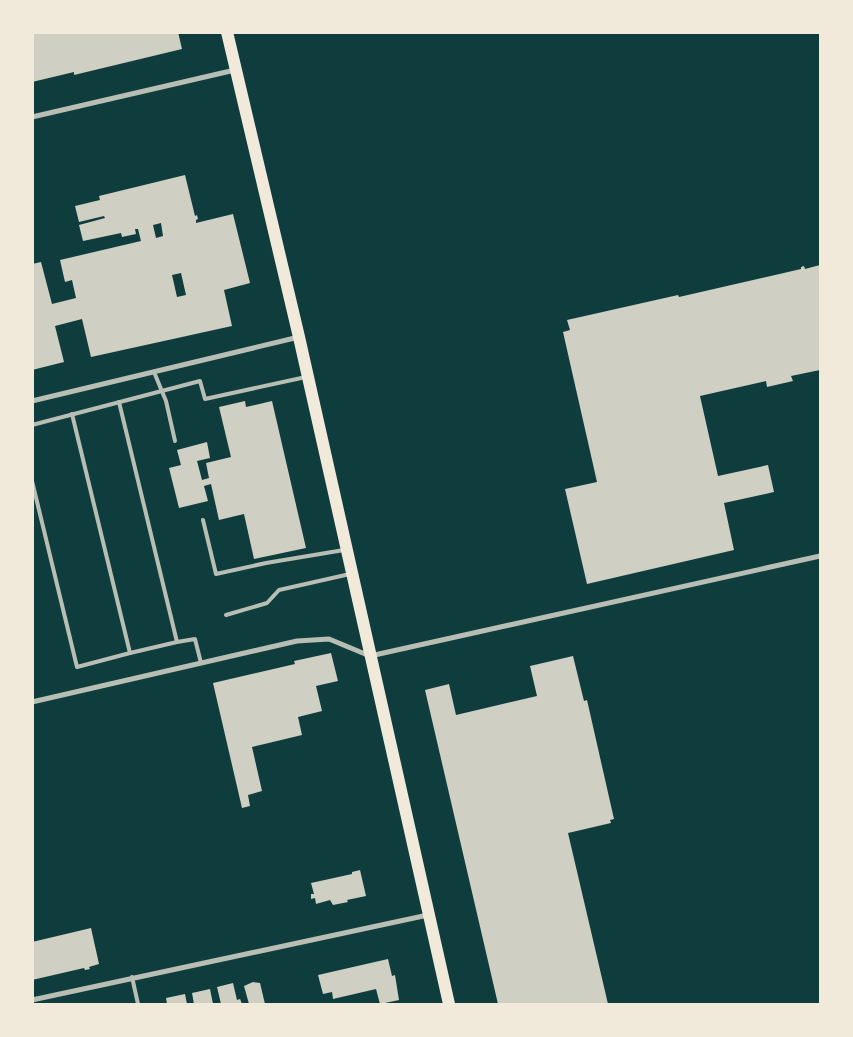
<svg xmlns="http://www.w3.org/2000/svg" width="853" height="1037" font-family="'PT Sans',sans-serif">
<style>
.building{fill:#cfcfc3;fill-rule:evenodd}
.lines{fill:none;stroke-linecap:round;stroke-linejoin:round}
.service{stroke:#b8beb3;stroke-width:4}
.minor{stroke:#b8beb3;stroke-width:5}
.primary{stroke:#f1e9da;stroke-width:12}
</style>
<rect width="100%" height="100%" fill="#0f3d3e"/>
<g class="building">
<path d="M32 32H178L182 49 74 75V72L32 82Z"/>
<path d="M185 175 195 216 197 215 198 219 196 220V223L233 214 250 283 224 290 232 326 91 357 82 319 55 326 64 362 32 370V264L41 262 52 304 76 298 72 280 65 282 60 260 141 241 138 229H135L136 234 122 237 121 233 83 241 79 225 105 218 104 216 79 222 75 206 100 200 99 196ZM161 223 163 236 156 238 153 225ZM181 273 186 295 177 297 172 275Z"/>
<path d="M820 265V370L791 376 793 381 767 387 766 381 700 396 718 476 768 465 774 492 724 503 734 550 587 584 565 489 597 482 563 332 570 330 567 320 678 295 679 297 801 269V267L804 266 805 269Z"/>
<path d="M245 401 246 407 272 401 306 548 254 559 244 514 219 520 211 484 204 486 208 501 179 508 169 468 181 465 177 450 207 442 210 458 197 461 202 480 209 478 206 463 231 457 219 407Z"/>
<path d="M331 653 338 681 316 686 322 711 298 717 302 735 252 747 262 791 248 795 250 806 242 808 213 683 295 664 294 661Z"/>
<path d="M573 656 584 701 587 700 614 819 610 820 611 823 568 833 608 1004H498L425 690 449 684 456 715 537 696 530 666Z"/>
<path d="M360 870 366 896 347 900 348 902 333 905 330 900 316 904 315 898 311 899V894H314L311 883 352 874V872Z"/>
<path d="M91 928 99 964 89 967 90 969 85 970 84 968 32 980V942Z"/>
<path d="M388 959 392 976 395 975 399 1000 380 1004 376 989 333 999 332 992 323 994 318 975Z"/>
<path d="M253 982 260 983 265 1004H249L244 986Z"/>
<path d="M233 983 237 1000 240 999 242 1004H221L217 987Z"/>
<path d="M210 989 213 1004H194L192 993Z"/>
<path d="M185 994 187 1004H167L166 998Z"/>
</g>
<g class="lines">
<g class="service">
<path d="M154 372 166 401 175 441"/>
<path d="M119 402 177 642 130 653"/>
<path d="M32 425 200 381 205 399 306 377"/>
<path d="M32 481 77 667 130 653 72 414"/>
<path d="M203 520 216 574 266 563 344 550"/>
<path d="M226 615 267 603 279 590 350 574"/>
<path d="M177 642 195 639 201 663"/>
<path d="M132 977 138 1004"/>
</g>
<g class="minor">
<path d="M32 117 235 70"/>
<path d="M32 401 299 337"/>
<path d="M32 702 297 641 329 639 370 656 820 556"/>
<path d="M32 1000 428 915"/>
</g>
<path class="primary" d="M227 32 299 337 449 1004"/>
</g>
<rect width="853" height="1037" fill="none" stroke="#f1e9da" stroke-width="68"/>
</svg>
